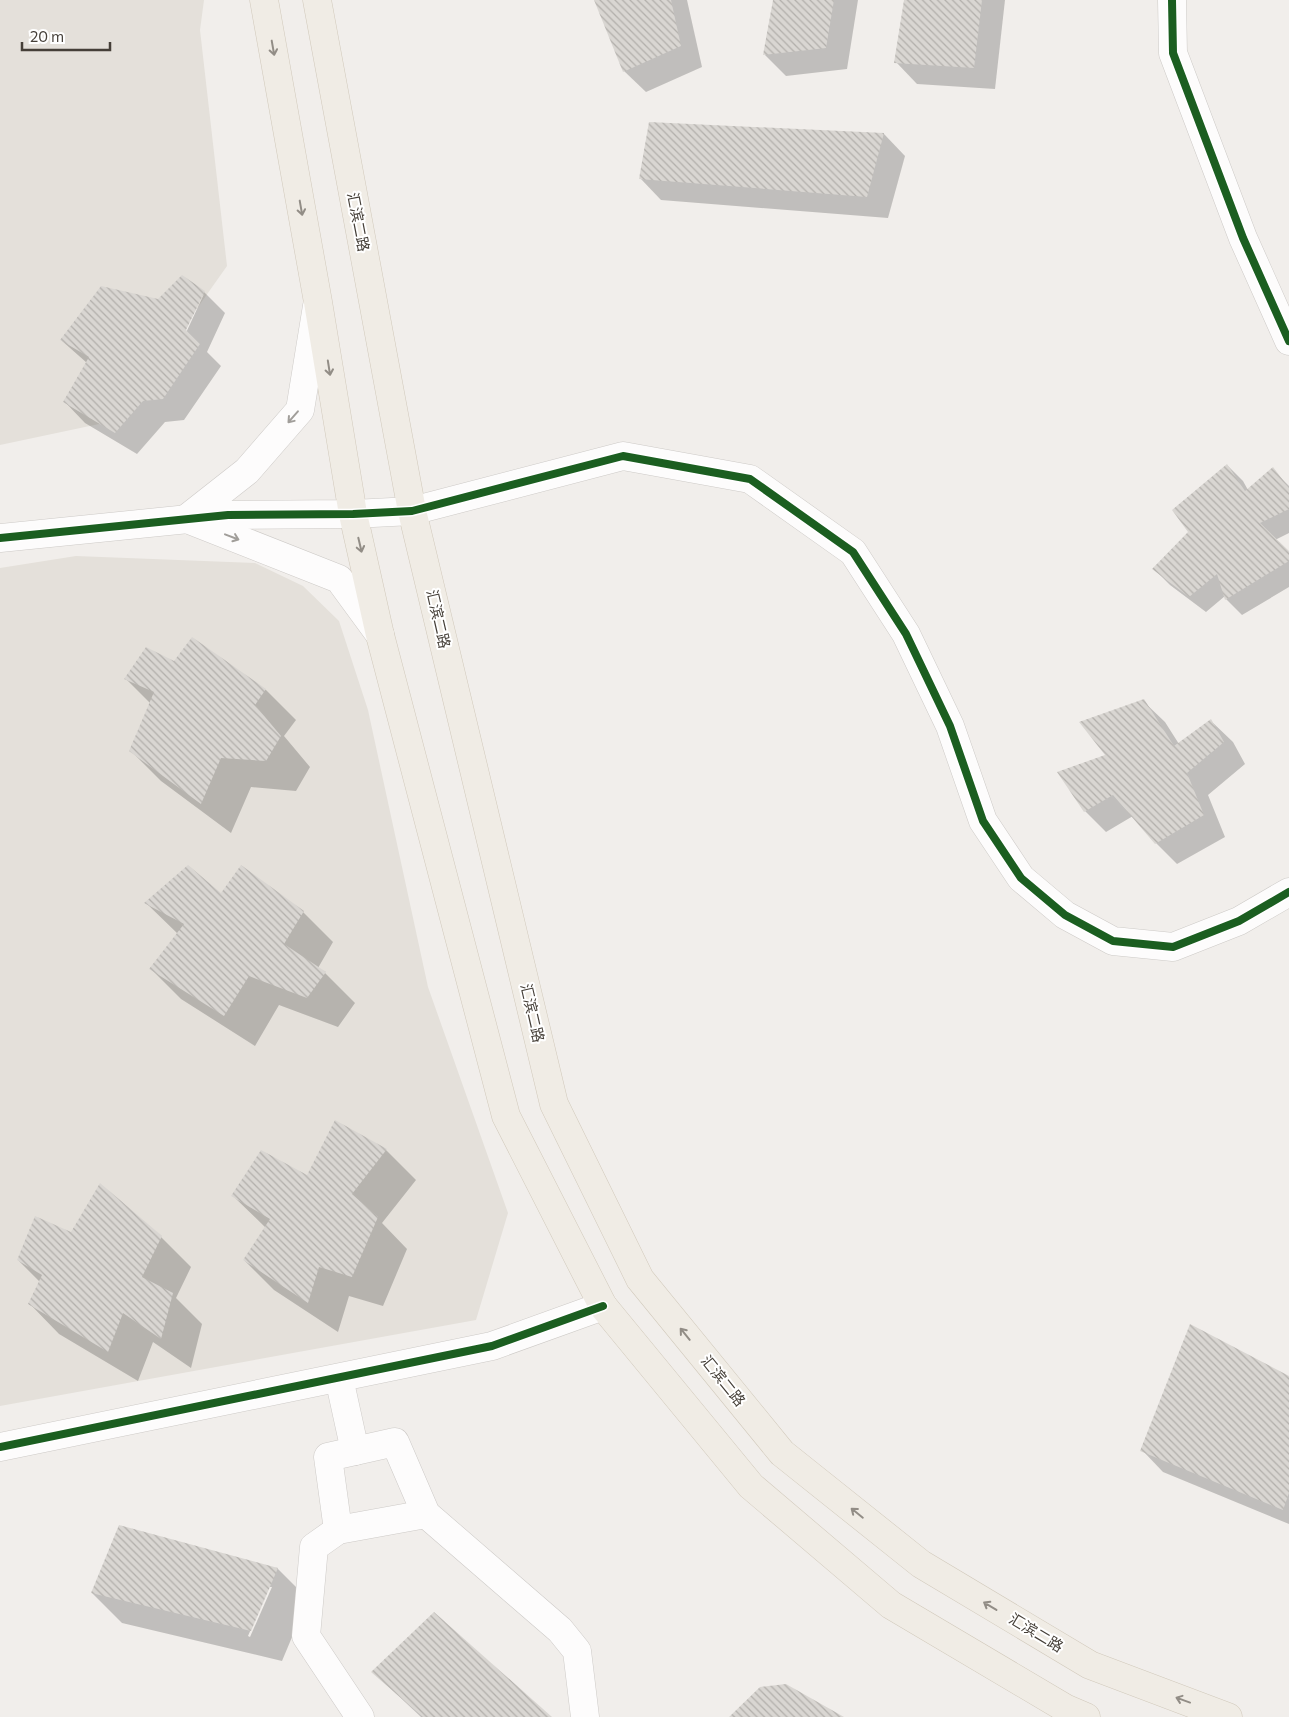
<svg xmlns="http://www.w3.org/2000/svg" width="1289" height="1717" font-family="Commissioner,'Noto Sans SC',sans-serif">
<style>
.residential{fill:#e4e0da}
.shadow{fill:#0003;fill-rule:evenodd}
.building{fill:url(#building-back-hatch)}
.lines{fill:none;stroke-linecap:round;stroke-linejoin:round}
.minor-casing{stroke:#cdcac7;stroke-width:29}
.major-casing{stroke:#d1c9bb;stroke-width:29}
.minor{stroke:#fdfcfc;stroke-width:28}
.major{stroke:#f0ece5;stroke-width:28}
.cycleway-casing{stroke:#fff;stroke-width:11}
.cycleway{stroke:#1b5e20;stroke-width:8}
.oneway{stroke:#928d86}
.oneway2{stroke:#a19e9a}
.labels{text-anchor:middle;stroke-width:4;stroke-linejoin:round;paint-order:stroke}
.street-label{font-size:15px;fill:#453f38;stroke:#fff}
</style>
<defs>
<pattern id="building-back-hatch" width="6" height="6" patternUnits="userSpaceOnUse" patternTransform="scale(1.25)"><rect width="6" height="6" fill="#d9d6d2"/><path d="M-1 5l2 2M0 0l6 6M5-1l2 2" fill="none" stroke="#b2afab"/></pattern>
</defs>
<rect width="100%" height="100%" fill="#f1eeeb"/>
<g class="residential">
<path d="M0 0H204L200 30 227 266 118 420 0 445Z"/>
<path d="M76 556 255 563 303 586 339 621 368 710 428 987 508 1213 476 1320 0 1406V568Z"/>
</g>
<g class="shadow">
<path d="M595 0H687L702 67 646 92 624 71Z"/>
<path d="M774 0H858L847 69 786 76 765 55Z"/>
<path d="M906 0H1005L995 89 917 84 896 62Z"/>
<path d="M650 123 884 134 905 156 888 218 661 200 640 178Z"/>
<path d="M204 292 225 313 207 352 221 366 184 420 165 422 137 454 85 423 64 401 87 363 61 340 159 300ZM204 294 184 337 182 336 200 299Z"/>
<path d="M1227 465 1243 481 1248 490 1272 469 1289 486V533L1275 540 1289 553V587L1242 615 1226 599 1225 596 1206 612 1170 585 1154 569 1189 533Z"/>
<path d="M192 639 266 690 296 720 284 736 310 767 296 791 251 787 231 833 161 781 130 750 151 704 126 679 175 663Z"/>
<path d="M1143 701 1165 722 1179 744 1211 721 1233 742 1245 764 1208 795 1225 837 1177 864 1156 843 1133 816 1106 832 1085 811 1107 756Z"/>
<path d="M221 895 303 912 333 942 318 968 325 973 355 1003 338 1027 279 1005 255 1046 181 999 151 969 178 934 146 903Z"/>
<path d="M386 1150 416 1180 382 1223 407 1249 383 1306 349 1296 338 1332 274 1290 244 1260 266 1228 233 1196 308 1177Z"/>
<path d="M72 1233 161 1237 191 1267 176 1298 202 1324 191 1368 153 1342 138 1381 59 1334 29 1303 40 1282 18 1260Z"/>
<path d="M1289 1377V1524L1163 1472 1142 1450Z"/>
<path d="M119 1526 278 1569 308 1599 282 1661 122 1623 92 1593ZM269 1587H272L250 1637 248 1636Z"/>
<path d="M373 1672 550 1717H421Z"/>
</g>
<g class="building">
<path d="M594 0H671L681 46 623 72Z"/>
<path d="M773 0H834L826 48 763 55Z"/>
<path d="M904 0H982L974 68 894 63Z"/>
<path d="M649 122 884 133 867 197 639 179Z"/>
<path d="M182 275 205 291 186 330 200 344 163 399 143 401 115 433 63 402 89 357 60 340 101 286 158 299Z"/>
<path d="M1227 464 1245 491 1273 467 1289 488V509L1260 523 1289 551V561L1225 600 1217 574 1189 597 1152 569 1188 532 1172 510Z"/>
<path d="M192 637 266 689 255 705 281 736 266 761 221 758 201 804 129 751 154 692 124 679 146 647 174 661Z"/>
<path d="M1144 699 1174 746 1211 719 1224 742 1187 773 1204 815 1155 844 1113 795 1084 812 1057 772 1105 755 1079 722Z"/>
<path d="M188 865 221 893 241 865 304 911 284 944 326 972 307 998 249 976 224 1016 149 969 184 924 144 903Z"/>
<path d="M335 1120 387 1149 352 1194 378 1217 352 1277 319 1267 308 1303 243 1260 270 1219 231 1196 261 1150 307 1175Z"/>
<path d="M100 1183 162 1236 142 1277 173 1293 161 1339 123 1313 108 1352 28 1304 42 1275 17 1260 35 1216 71 1232Z"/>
<path d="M1190 1324 1289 1376V1493L1283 1510 1140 1451Z"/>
<path d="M119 1525 278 1568 251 1631 91 1593Z"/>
<path d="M434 1612 552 1717H423L371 1672Z"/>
<path d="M786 1684 844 1717H729L760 1687Z"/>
</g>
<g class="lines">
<g class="minor-casing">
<g id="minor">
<path d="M1172 0 1173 53 1243 238 1289 341"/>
<path d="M186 519 247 471 300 410 317 306"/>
<path d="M192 521 339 579 380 635"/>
<path d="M0 538 228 515 353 514 412 511 623 456 750 479 853 552 906 634 950 726 983 821 1021 878 1065 915 1113 941 1173 947 1239 921 1289 892"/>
<path d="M339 1378 355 1451"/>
<path d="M0 1447 492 1346 603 1306"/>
<path d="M338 1530 328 1457 395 1442 426 1514 560 1630 577 1651 585 1717"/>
<path d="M360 1717 306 1636 314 1547 338 1530 426 1514"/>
</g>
</g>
<g class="major-casing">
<g id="major">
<path d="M264 0 318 302 353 514 380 635 506 1116 603 1306 751 1486 891 1605 1065 1708 1086 1717"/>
<path d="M317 0 412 511 554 1104 640 1279 782 1453 921 1564 1090 1665 1228 1717"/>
</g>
</g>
<use href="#minor" class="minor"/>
<use href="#major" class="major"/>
<g class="cycleway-casing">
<g id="cycleway">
<path d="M1172 0 1173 53 1243 238 1289 341"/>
<path d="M0 538 228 515 353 514 412 511 623 456 750 479 853 552 906 634 950 726 983 821 1021 878 1065 915 1113 941 1173 947 1239 921 1289 892"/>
<path d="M0 1447 492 1346 603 1306"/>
</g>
</g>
<use href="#cycleway" class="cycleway"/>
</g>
<defs><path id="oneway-shaft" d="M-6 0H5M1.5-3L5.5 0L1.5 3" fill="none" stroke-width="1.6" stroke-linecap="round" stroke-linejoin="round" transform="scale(1.25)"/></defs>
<g class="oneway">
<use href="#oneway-shaft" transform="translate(273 48) rotate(80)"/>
<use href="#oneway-shaft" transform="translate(301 208) rotate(80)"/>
<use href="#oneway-shaft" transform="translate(329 368) rotate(81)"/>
<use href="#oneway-shaft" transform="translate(360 545) rotate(77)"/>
<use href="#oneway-shaft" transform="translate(685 1334) rotate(-129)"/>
<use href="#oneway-shaft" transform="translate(857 1513) rotate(-141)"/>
<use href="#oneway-shaft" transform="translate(990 1606) rotate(-149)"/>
<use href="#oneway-shaft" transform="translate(1183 1700) rotate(-160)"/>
</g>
<g class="oneway2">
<use href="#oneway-shaft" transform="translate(293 417) rotate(131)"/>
<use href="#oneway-shaft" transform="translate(232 537) rotate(21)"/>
</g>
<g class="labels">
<g class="street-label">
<text transform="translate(358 222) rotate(79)" y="5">汇滨二路</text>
<text transform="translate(438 619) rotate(77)" y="5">汇滨二路</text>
<text transform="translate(532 1013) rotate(77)" y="5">汇滨二路</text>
<text transform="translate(723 1381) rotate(51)" y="5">汇滨二路</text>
<text transform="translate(1036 1633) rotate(31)" y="5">汇滨二路</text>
</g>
</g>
<path d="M22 42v8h88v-8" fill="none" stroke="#453f38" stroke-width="2.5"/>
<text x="30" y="42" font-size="15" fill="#453f38" stroke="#ffffff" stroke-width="4" paint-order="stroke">20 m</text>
</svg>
